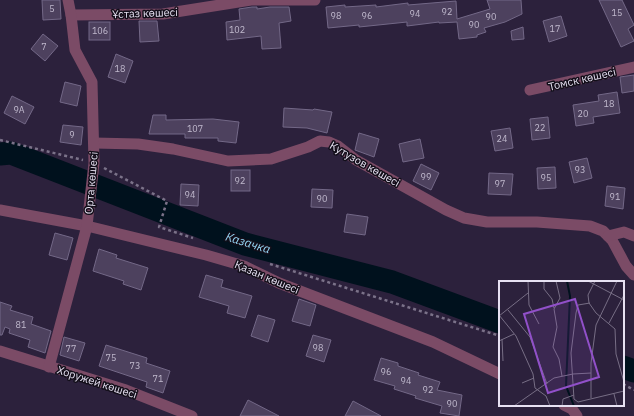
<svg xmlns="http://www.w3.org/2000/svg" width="634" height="416" font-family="'IBM Plex Sans',sans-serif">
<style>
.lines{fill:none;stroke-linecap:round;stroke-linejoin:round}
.river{stroke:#00111d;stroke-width:23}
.building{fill:#4d415e;stroke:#736887}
.path{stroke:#7b7289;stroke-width:2.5;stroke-dasharray:3 3;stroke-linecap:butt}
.street{stroke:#7b4b66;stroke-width:11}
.labels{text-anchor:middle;stroke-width:3;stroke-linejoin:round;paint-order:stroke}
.number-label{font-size:9px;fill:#c0b9cd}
.street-label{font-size:11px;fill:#e7e1f2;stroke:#120e19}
.water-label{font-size:12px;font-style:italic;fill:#96d8f8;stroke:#120e19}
.inset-river{fill:none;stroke:#00111d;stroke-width:2}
.inset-road{fill:none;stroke:#776e85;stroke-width:1}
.view{fill:#9150c9;fill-opacity:0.15;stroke:#9150c9;stroke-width:2}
.inset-edge{fill:none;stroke:#e7e1f2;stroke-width:2}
</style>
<rect width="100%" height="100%" fill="#2c213c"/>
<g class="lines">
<g class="river">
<path d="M0 154 11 153 245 244 392 282 500 322"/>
<path d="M623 367 634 371"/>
</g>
</g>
<g class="building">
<path d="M42 0H60L61 19 43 20Z"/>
<path d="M487 0H521L522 14 505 22 484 28 486 32 477 35V37L459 39 457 22 439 23V22L407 26V22L359 27V25L328 28 326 7 345 5V7L376 5V7L408 3V5L456 1 457 19 490 9Z"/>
<path d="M599 0H622L634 25 628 29 634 41 621 47Z"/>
<path d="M252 7H257V9L270 7H289L291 21 279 23 281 48 262 49 261 36 227 40 226 22 240 20 239 9Z"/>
<path d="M561 16 567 36 549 42 543 21Z"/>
<path d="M139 21H157L159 41 140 42Z"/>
<rect x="89" y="22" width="21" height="18"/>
<path d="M523 27 524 39 512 40 511 31Z"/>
<path d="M43 34 58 46 45 61 31 49Z"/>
<path d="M116 54 133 61 125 83 108 77Z"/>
<path d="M634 75V91L622 93 620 77Z"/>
<path d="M65 82 81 86 77 106 60 102Z"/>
<path d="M617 92 620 113 593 117 594 123 576 126 573 105 599 101 598 95Z"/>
<path d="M12 96 34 107 25 124 4 113Z"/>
<path d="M284 108 313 110 314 109 332 112 327 133 307 128 283 127Z"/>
<path d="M153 115H166V120L213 119 239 122 236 143 218 141V138H185V134H149Z"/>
<path d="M548 117 550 138 532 140 530 119Z"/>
<path d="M63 125 83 127 81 145 60 142Z"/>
<path d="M510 128 513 148 495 151 491 131Z"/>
<path d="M359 133 379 139 374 157 355 150Z"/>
<path d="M420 139 424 158 403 162 399 144Z"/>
<path d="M587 158 592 178 574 183 569 162Z"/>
<path d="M421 164 439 173 431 190 413 181Z"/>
<path d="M555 167 556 188 538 189 537 168Z"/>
<rect x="231" y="170" width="19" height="21"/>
<path d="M489 173 513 174 511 195 488 194Z"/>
<path d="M181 184 199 185 198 206 180 205Z"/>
<path d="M607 186 625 188 623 209 605 206Z"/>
<path d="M312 189 333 190 332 208 311 207Z"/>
<path d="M347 214 368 217 365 235 344 232Z"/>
<path d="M55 233 73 238 67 260 49 255Z"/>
<path d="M99 249 117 255 116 258 148 268 141 290 123 284 124 281 93 271Z"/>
<path d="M206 275 223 280 221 287 252 296 245 318 227 313 229 306 199 297Z"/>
<path d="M299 299 316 305 310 326 292 321Z"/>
<path d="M0 302 12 306 10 310 33 317 31 324 51 331 45 353 28 347 30 340 9 333 10 329 5 327 2 335H0Z"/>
<path d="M258 315 275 320 268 342 251 336Z"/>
<path d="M313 335 331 340 324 362 306 356Z"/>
<path d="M64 337 85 343 79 361 60 355Z"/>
<path d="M106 345 147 358 146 363 170 371 163 393 146 387 147 382 99 366Z"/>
<path d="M381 358 398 363V366L419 373 418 375 440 382 437 390 462 395 459 416 440 413 442 406 415 398 416 396 394 389 395 386 374 380Z"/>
<path d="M248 400 279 416H240Z"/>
<path d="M353 401 381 416H345Z"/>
</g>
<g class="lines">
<g class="path">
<path d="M0 140 83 160"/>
<path d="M104 168 167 201 159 227 193 238"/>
<path d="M270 264 500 336"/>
<path d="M623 384 634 390"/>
</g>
<g class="street">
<path d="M71 15 163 14 251 0H315"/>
<path d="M530 90 634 67"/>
<path d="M94 143 138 144 173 149 228 161 271 159 308 147 320 141 329 142 338 146 356 160 446 210 464 218 487 222H537L590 226 603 231 612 240 626 266 634 275"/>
<path d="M0 210 87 226 206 255 244 266 279 283 433 342 500 374"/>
<path d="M608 236 624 232 634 236"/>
<path d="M0 351 126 390 192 416"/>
<path d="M49 367 87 226 94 163 92 82 75 50 71 15 68 0"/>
<path d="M564 405 572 409 577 416"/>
</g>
</g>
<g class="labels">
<g class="number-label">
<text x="52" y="12">5</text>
<text x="447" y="15">92</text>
<text x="617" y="16">15</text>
<text x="415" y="17">94</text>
<text x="336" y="19">98</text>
<text x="367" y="19">96</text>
<text x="491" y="20">90</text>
<text x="474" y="28">90</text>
<text x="555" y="32">17</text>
<text x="237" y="33">102</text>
<text x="100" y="34">106</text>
<text x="44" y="50">7</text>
<text x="120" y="72">18</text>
<text x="609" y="107">18</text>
<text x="19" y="113">9А</text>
<text x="583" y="117">20</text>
<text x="540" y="131">22</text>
<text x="195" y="132">107</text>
<text x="72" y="138">9</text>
<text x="502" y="142">24</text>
<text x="580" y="173">93</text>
<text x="426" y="180">99</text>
<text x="546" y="181">95</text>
<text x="240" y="184">92</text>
<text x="500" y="187">97</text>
<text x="190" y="198">94</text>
<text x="615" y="200">91</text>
<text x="322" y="202">90</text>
<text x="21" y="328">81</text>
<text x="318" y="351">98</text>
<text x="71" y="352">77</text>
<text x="111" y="361">75</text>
<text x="135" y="369">73</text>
<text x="386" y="375">96</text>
<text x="158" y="382">71</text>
<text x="406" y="384">94</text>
<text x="428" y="393">92</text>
<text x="452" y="407">90</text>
</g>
<g class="street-label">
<text transform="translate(145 13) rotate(-2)" y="4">Ұстаз көшесі</text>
<text transform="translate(582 79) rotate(-13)" y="4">Томск көшесі</text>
<text transform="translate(365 164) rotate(30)" y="4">Кутузов көшесі</text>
<text transform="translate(91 183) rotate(-85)" y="4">Орта көшесі</text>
<text transform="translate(267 277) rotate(23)" y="4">Қазан көшесі</text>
<text transform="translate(97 382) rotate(18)" y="4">Хоружей көшесі</text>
</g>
<g class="water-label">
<text transform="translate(248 243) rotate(17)" y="4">Казачка</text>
</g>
</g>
<g transform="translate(499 281)">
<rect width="125" height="125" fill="#2c213c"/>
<path class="inset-river" d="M68 0 71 15 67 105 75 125"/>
<path class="inset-road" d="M29 0 30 24 40 43M45 0V8L53 18 55 27M57 0 61 17 55 28 58 46 54 66 60 78 63 95M89 0 125 19M96 0 89 14 90 22 97 32 116 48 117 73 125 101M91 22 79 24 77 32 72 72 75 118 79 121 125 110M9 29 31 56 48 103M0 34 17 55 34 93 36 107 47 115 51 125M0 35 29 12M110 42 125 14M3 58 4 80M0 60 15 53M23 102 35 97M115 113 118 125M92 117V82L97 44 118 0M15 125 55 97 74 93 92 92M63 125 64 118 75 114"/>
<path class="view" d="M76 18 100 96 49 112 25 33Z"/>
<rect width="125" height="125" class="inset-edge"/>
</g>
</svg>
